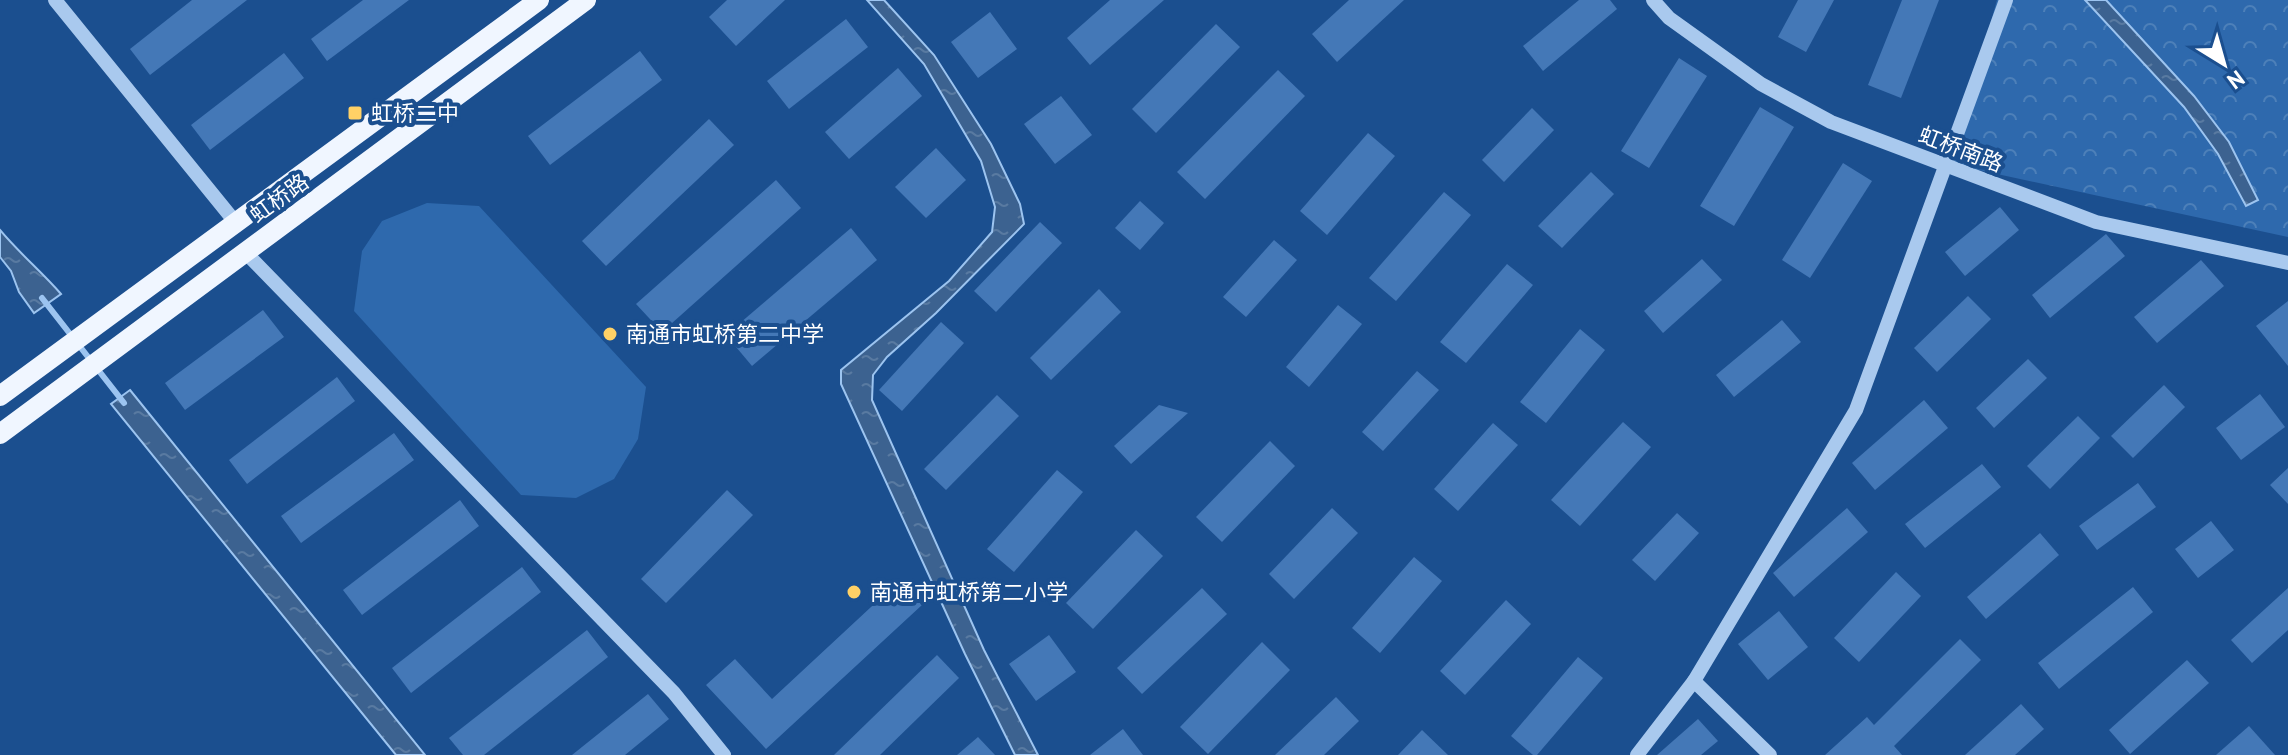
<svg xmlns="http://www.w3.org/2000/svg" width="2288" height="755" font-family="'PT Sans','Noto Sans SC',sans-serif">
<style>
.grass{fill:#2e69ad}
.park{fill:url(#park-crowns)}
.water{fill:url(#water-ripples);stroke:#9cc4f0;stroke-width:2}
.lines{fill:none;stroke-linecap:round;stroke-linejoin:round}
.stream{stroke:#9cc4f0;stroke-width:6}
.building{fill:#4478b7}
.minor{stroke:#a9c9ee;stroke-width:14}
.major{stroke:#f0f6ff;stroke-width:20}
.poi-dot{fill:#ffd166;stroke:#1b4f8f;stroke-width:3}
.labels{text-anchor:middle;stroke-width:8;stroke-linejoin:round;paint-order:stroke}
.poi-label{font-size:22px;fill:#fff;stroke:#1b4f8f;text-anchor:start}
.street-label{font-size:22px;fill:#fff;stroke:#1b4f8f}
</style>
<defs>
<pattern id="park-crowns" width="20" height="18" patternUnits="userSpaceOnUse" patternTransform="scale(2)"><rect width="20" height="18" fill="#2e69ad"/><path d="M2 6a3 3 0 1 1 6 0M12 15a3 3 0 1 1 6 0" fill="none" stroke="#4d80b9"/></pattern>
<pattern id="water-ripples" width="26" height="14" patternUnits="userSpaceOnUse" patternTransform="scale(2)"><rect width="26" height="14" fill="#3c6290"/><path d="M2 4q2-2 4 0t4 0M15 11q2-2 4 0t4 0" fill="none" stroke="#597aa1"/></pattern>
</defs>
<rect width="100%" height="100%" fill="#1b4f8f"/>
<path class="grass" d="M427 203 479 206 646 387 638 439 614 479 576 498 521 495 354 311 362 251 382 221Z"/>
<path class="park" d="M1997 0H2288V237L1951 164Z"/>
<g class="water">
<path d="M867 0H884L934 55 991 144 1020 204 1024 224 936 313 887 357 873 375 872 400 984 650 1038 755H1015L965 654 841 384V370L949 281 992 232 995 207 981 161 924 64Z"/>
<path d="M2085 0H2106L2194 96 2229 142 2258 200 2246 206 2218 154 2184 107Z"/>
<path d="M0 230C19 253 41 271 61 294L34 313 19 292 11 271 0 257Z"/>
<path d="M130 390 425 755H396L111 404Z"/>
</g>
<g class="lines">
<path class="stream" d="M42 298 124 403"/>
</g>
<g class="building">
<path d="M192 0H247L150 75 130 49Z"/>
<path d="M363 0H409L327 61 311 39Z"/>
<path d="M727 0H785L736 46 709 17Z"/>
<path d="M1110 0H1164L1090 65 1067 38Z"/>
<path d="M1349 0H1404L1337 62 1312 34Z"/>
<path d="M1579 0H1610L1617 9 1543 71 1523 46Z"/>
<path d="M1798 0H1834L1806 52 1778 37Z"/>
<path d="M1902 0H1939L1901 98 1868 85Z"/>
<path d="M990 12 1017 49 978 78 951 42Z"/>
<path d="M846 19 868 47 789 109 767 81Z"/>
<path d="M1216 24 1240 47 1156 133 1132 109Z"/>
<path d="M640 51 662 80 550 165 528 136Z"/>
<path d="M284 53 304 78 210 150 191 125Z"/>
<path d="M1679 58 1707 76 1649 168 1621 151Z"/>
<path d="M898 68 922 96 849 159 825 132Z"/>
<path d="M1278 70 1305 96 1205 199 1177 172Z"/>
<path d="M1061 96 1092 135 1055 164 1024 124Z"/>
<path d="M1760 107 1794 127 1734 226 1700 206Z"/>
<path d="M1532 108 1554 130 1504 182 1482 160Z"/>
<path d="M709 119 734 145 606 266 582 241Z"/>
<path d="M1368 133 1395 156 1327 235 1300 211Z"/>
<path d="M936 148 966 180 926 218 895 187Z"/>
<path d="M1843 163 1872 181 1810 278 1782 260Z"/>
<path d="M1591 172 1614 194 1562 248 1538 226Z"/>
<path d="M776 180 801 208 662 332 636 304Z"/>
<path d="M1444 192 1471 215 1396 301 1369 278Z"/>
<path d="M1140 201 1164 223 1140 250 1115 228Z"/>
<path d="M2000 207 2019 230 1965 276 1945 252Z"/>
<path d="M1040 222 1062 243 996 312 974 291Z"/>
<path d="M851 228 877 260 752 366 726 335Z"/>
<path d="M2106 234 2125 256 2050 318 2032 295Z"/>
<path d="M1274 240 1297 260 1246 317 1223 297Z"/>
<path d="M1702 259 1722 280 1663 333 1644 311Z"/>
<path d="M2201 260 2224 286 2157 343 2134 317Z"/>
<path d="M1507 264 1533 285 1466 363 1440 342Z"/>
<path d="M1099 289 1121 312 1051 380 1030 358Z"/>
<path d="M1968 296 1991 319 1937 372 1914 348Z"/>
<path d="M2288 301V366L2256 326Z"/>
<path d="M1338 305 1362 324 1309 387 1286 367Z"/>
<path d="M263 310 284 337 185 410 165 383Z"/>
<path d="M1782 320 1801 342 1734 397 1716 375Z"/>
<path d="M941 322 964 343 902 411 879 390Z"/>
<path d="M1580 329 1605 350 1546 423 1520 402Z"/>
<path d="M2028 359 2047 378 1994 428 1976 408Z"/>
<path d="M1417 371 1439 390 1383 451 1362 432Z"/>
<path d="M337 377 355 401 247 484 229 460Z"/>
<path d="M2164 385 2185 407 2133 458 2111 436Z"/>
<path d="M2260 394 2285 427 2241 460 2216 428Z"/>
<path d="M997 395 1019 416 946 490 924 469Z"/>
<path d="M1924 400 1948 428 1875 490 1852 463Z"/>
<path d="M1159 405 1188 413 1131 464 1114 446Z"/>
<path d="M2078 416 2100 438 2050 489 2027 466Z"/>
<path d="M1623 422 1651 447 1580 526 1551 500Z"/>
<path d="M1493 423 1518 445 1458 511 1434 489Z"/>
<path d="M394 433 414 460 301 543 281 516Z"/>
<path d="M1270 441 1295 466 1222 542 1196 517Z"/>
<path d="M1982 464 2001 487 1925 548 1905 524Z"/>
<path d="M2288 468V504L2270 485Z"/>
<path d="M1057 470 1083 492 1014 572 987 549Z"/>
<path d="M2138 483 2156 507 2097 550 2079 526Z"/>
<path d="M727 490 753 515 666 603 641 579Z"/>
<path d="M460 500 479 526 362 615 343 590Z"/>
<path d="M1332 508 1358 533 1294 599 1269 574Z"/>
<path d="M1847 508 1868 532 1794 597 1773 573Z"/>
<path d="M1677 513 1699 533 1655 581 1632 560Z"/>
<path d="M2211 521 2234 550 2198 578 2175 549Z"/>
<path d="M1136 530 1163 556 1093 629 1066 603Z"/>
<path d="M2040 533 2059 555 1986 619 1967 597Z"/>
<path d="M1414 557 1442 581 1380 653 1352 628Z"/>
<path d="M522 567 541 592 411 693 392 668Z"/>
<path d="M1896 572 1921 596 1859 662 1834 638Z"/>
<path d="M899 581 922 605 766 749 706 685 735 659 772 699Z"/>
<path d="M2133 587 2153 612 2059 689 2038 663Z"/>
<path d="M1202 588 1227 614 1142 694 1117 668Z"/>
<path d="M2288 588V630L2252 663 2231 640Z"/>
<path d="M1506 600 1531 624 1465 695 1440 671Z"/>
<path d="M1779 611 1808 647 1768 680 1738 644Z"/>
<path d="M587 630 608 657 484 755H463L449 738Z"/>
<path d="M1049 635 1076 672 1036 701 1009 664Z"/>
<path d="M1960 639 1981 660 1894 746 1902 755H1825L1867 717 1874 725Z"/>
<path d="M1262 642 1290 670 1208 754 1180 727Z"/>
<path d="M937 655 959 678 880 755H834Z"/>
<path d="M1578 657 1603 678 1537 755H1533L1511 736Z"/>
<path d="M2187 660 2209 683 2130 754 2109 730Z"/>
<path d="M648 694 669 719 625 755H572Z"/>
<path d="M1336 697 1359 721 1324 755H1275Z"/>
<path d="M2021 704 2044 729 2015 755H1965Z"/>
<path d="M1698 719 1718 741 1701 755H1657Z"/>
<path d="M2249 726 2275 755H2216Z"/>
<path d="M1123 729 1143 755H1090Z"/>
<path d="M1422 730 1448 755H1398Z"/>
<path d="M978 737 995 755H957Z"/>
</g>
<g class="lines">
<g class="minor">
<path d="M55 0 236 223"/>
<path d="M1653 0 1669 18 1761 84 1831 122 2096 222 2288 263"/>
<path d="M246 253 674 693 724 755"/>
<path d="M1694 681 1770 755"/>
<path d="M1637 755 1694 681 1856 410 2006 0"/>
</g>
<g class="major">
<path d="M0 396 539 0"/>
<path d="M0 434 586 0"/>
</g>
</g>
<g class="poi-dot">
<rect x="347" y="105" width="16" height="16" rx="4"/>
<circle cx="610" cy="334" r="8"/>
<circle cx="854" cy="592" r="8"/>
</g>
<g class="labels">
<g class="poi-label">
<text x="371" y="121">虹桥二中</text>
<text x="626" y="342">南通市虹桥第二中学</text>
<text x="870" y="600">南通市虹桥第二小学</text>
</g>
<g class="street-label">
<text transform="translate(1961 149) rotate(21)" y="8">虹桥南路</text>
<text transform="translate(279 198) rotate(-36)" y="8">虹桥路</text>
</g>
</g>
<g transform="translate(2224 64) rotate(143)" stroke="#1b4f8f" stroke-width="6" paint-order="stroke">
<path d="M0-6L14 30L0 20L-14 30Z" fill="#ffffff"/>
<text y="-12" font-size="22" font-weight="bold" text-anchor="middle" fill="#ffffff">N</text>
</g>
</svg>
